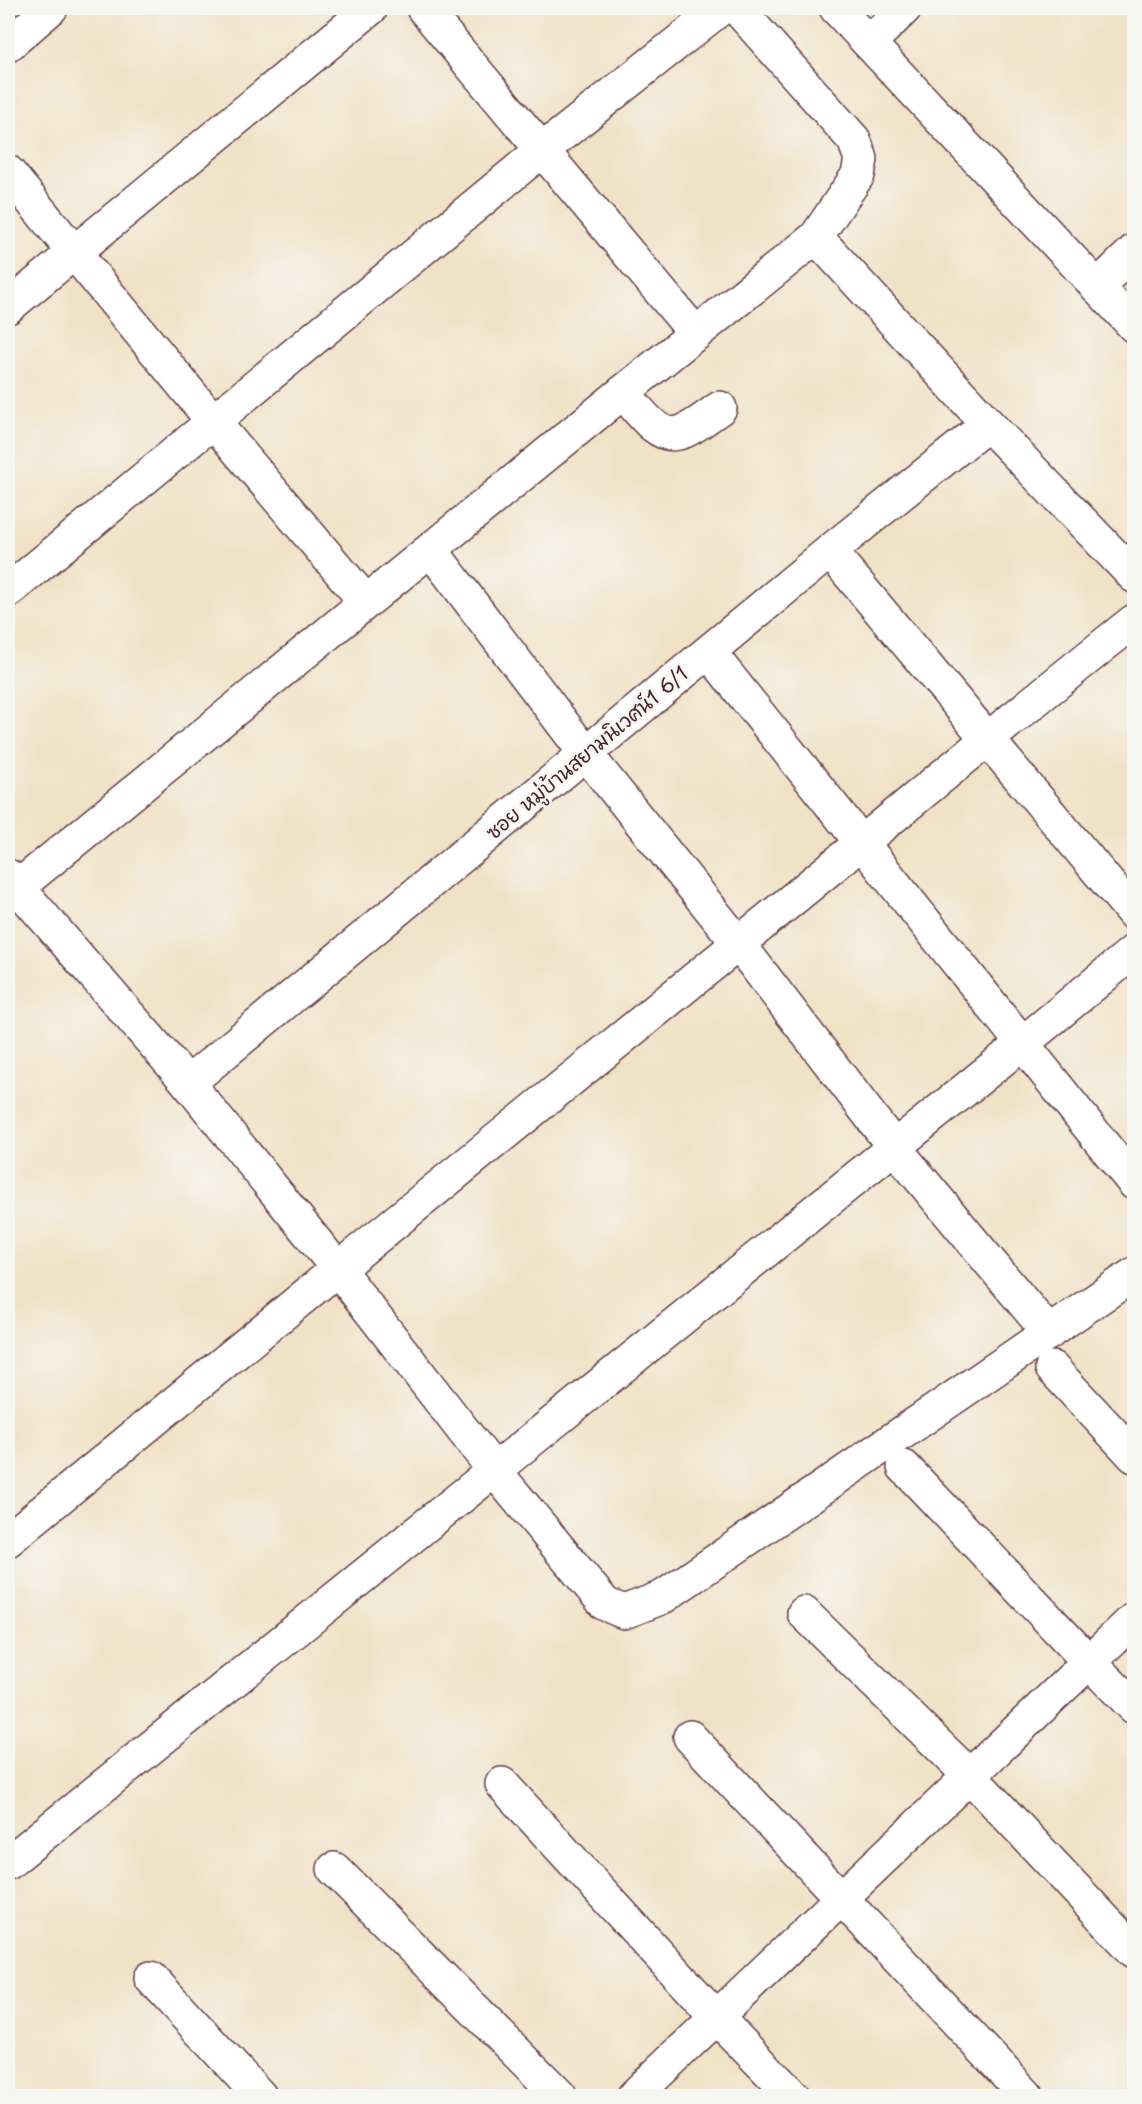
<svg xmlns="http://www.w3.org/2000/svg" width="1142" height="2104" font-family="'Playpen Sans','Playpen Sans Thai',sans-serif">
<style>
.lines{fill:none;stroke-linecap:round;stroke-linejoin:round}
.minor-casing{stroke:#633c42;stroke-width:36}
.minor{stroke:#fff;stroke-width:33}
.labels{text-anchor:middle;stroke-width:6;stroke-linejoin:round;paint-order:stroke}
.street-label{font-size:20px;fill:#4a1f2b;stroke:#f6f6f2}
</style>
<rect width="100%" height="100%" fill="#f6f6f2"/>
<filter id="ink" filterUnits="userSpaceOnUse"><feTurbulence type="fractalNoise" baseFrequency=".0167" numOctaves="2"/><feDisplacementMap in="SourceGraphic" scale="12" xChannelSelector="R" yChannelSelector="G"/><feConvolveMatrix kernelMatrix="1 2 1 2 8 2 1 2 1" color-interpolation-filters="sRGB"/></filter>
<filter id="wash" filterUnits="userSpaceOnUse"><feTurbulence type="fractalNoise" baseFrequency=".008" numOctaves="4" result="noise"/><feDisplacementMap in="SourceGraphic" scale="24" xChannelSelector="R" yChannelSelector="G"/><feGaussianBlur stdDeviation="1.35" result="paint"/><feColorMatrix in="noise" values="0 0 0 0 0 0 0 0 0 0 0 0 0 0 0 0 0 1.4 0 .05"/><feComposite in="paint" operator="in"/></filter>
<g filter="url(#wash)">
<rect width="100%" height="100%" fill="#f0e2c6"/>
</g>
<g filter="url(#ink)">
<g class="lines">
<g class="minor-casing">
<g id="minor">
<path d="M423 8 696 334"/>
<path d="M836 8 1134 326"/>
<path d="M869 43 905 8"/>
<path d="M8 45 51 8"/>
<path d="M8 172 212 420 366 602"/>
<path d="M816 237 988 424 1134 576"/>
<path d="M1097 287 1134 251"/>
<path d="M8 307 371 8"/>
<path d="M623 392C636 406 656 439 678 433 690 431 709 415 720 408"/>
<path d="M431 550 586 754 738 943 894 1147 1049 1333"/>
<path d="M830 551 1134 914"/>
<path d="M8 591 541 151 721 8"/>
<path d="M709 652 1134 1183"/>
<path d="M8 876 188 1083 337 1268 494 1470 605 1604 624 1612 663 1597 1134 1274"/>
<path d="M8 895 623 392 816 237 858 175 861 159 854 140 737 8"/>
<path d="M188 1083 830 551 988 424"/>
<path d="M1052 1368 1134 1456"/>
<path d="M904 1467 1089 1662 1134 1707"/>
<path d="M8 1540C259 1332 513 1126 766 921 889 821 1010 719 1134 621"/>
<path d="M804 1613 970 1776 1134 1951"/>
<path d="M690 1737 1027 2096"/>
<path d="M502 1784 717 2018 793 2096"/>
<path d="M8 1863 1023 1043 1134 951"/>
<path d="M334 1869 560 2096"/>
<path d="M151 1978 260 2096"/>
<path d="M634 2096 1134 1619"/>
</g>
</g>
<use href="#minor" class="minor"/>
</g>
</g>
<g class="labels">
<g class="street-label">
<text transform="translate(587 753) rotate(-40)" y="7">ซอย หมู่บ้านสยามนิเวศน์1 6/1</text>
</g>
</g>
<rect width="1142" height="2104" fill="none" stroke="#f6f6f2" stroke-width="30"/>
</svg>
